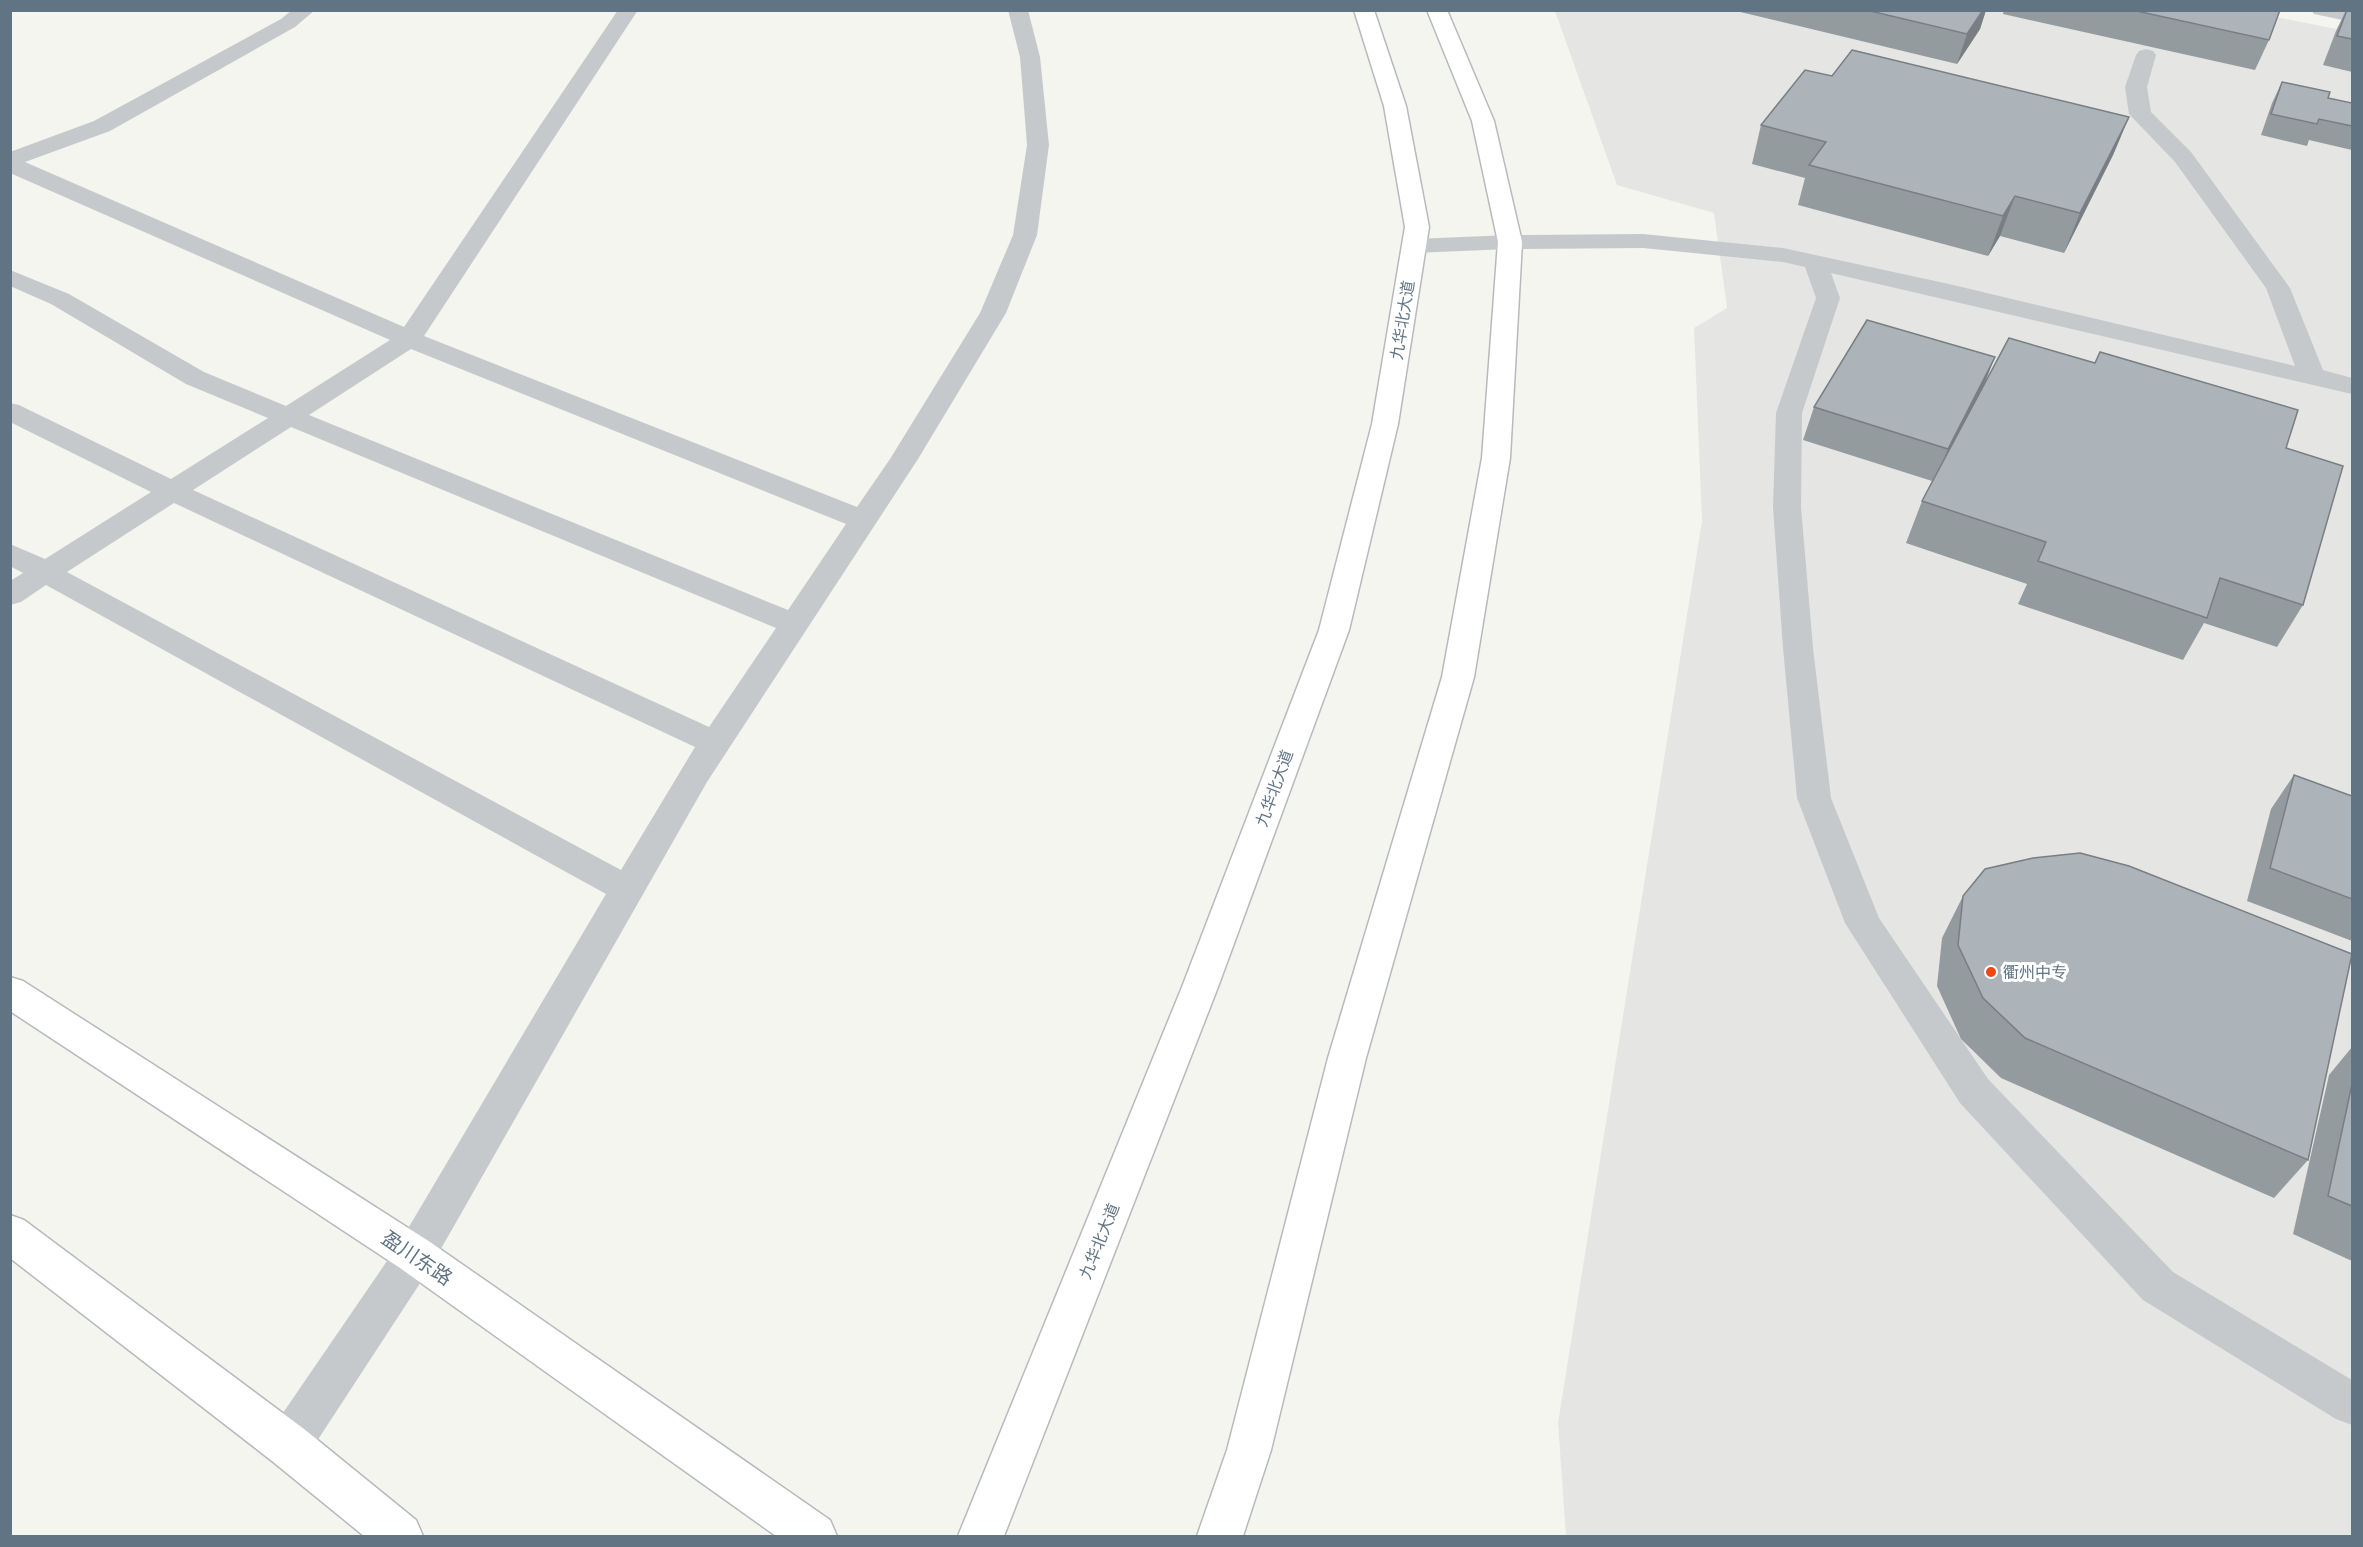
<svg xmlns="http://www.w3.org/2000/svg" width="2363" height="1547" font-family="Raleway,'Noto Sans SC',sans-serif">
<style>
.built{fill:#e5e6e3}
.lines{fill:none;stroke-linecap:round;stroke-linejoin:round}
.major-casing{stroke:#b6babe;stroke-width:3}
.minor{fill:#c6c9cc;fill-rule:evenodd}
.major{fill:#fff;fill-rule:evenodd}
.wall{fill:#949b9f}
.shaded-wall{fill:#787e82}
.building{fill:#acb4b9;stroke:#787e82;stroke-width:1.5}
.poi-dot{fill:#f14613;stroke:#fff;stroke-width:2}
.labels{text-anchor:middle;stroke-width:6;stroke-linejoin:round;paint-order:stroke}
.street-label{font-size:16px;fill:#617484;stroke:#fff}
.poi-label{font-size:16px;fill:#617484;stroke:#fff;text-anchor:start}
.near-street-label{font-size:20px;fill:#617484;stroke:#fff}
</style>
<rect width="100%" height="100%" fill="#f5f5f0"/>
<path class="built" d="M2240 10 2352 32V1536H1566L1558 1423 1702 521 1694 328 1727 308 1714 213 1617 185 1555 11Z"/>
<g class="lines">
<g class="major-casing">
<g id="major">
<path d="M1354 10H1374L1406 106 1429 227 1398 424 1349 630 1218 987 1004 1536H958L1182 987 1319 630 1372 424 1405 227 1384 106Z"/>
<path d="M1427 10H1447L1494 121 1522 242 1510 458 1474 677 1366 1058 1271 1450 1243 1536H1197L1227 1450 1328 1058 1442 677 1482 458 1498 242 1472 121Z"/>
<path d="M10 977 23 981 430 1242 830 1520 837 1536H776L400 1268 10 1011Z"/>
<path d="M10 1215 24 1220 304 1429 416 1520 423 1536H364L272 1461 10 1258Z"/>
</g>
</g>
<g class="minor">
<path d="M292 10H315L295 27 110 131 25 162 404 327 618 10H638L424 336 857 507 890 459 980 313 1013 235 1027 145 1020 57 1008 10H1028L1040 57 1049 145 1037 235 1006 313 918 459 707 782 430 1268 304 1461 288 1467 272 1461 266 1445 272 1429 400 1242 606 894 46 585 21 602 10 605V581L23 573 10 566V544L45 559 151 492 10 422V403L19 405 171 479 268 418 186 384 51 304 10 286V270L69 294 204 372 286 406 390 340 10 173V152L94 121 281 19ZM411 349 846 524 788 610 309 415ZM291 427 776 628 709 727 193 490ZM174 503 695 747 621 870 67 572Z"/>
<path d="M2311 10H2352V22L2314 14Z"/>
<path d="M2146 49 2153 51 2156 55 2147 87 2151 112 2191 152 2290 288 2323 370 2352 378V394L1831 273 1840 298 1802 413 1801 507 1813 648 1831 798 1879 918 1988 1079 2173 1272 2352 1380V1425L2336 1419 2143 1300 1960 1103 1845 923 1797 798 1783 648 1773 507 1776 413 1816 298 1805 267 1783 262 1643 248 1510 249 1414 253 1406 251 1402 246 1406 241 1414 239 1510 235 1643 234 1783 248 1949 284 2295 366 2266 288 2175 162 2129 114 2125 87 2136 55 2139 51Z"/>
</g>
<use href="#major" class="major"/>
</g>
<g class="wall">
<path d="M1732 10H1986L1980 29 1957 64Z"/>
<path d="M2004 10H2280L2269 40 2255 70 2003 14Z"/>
<path d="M2346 10H2352V72L2323 65 2336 31Z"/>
<path d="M1832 76 2129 117 2113 155 2064 253 2000 236 1988 256 1798 205 1805 178 1752 164 1761 125Z"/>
<path d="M2282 82 2328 98 2352 103V150L2309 140 2307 146 2261 135 2272 103Z"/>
<path d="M1814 407 2286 448 2303 605 2277 647 2204 623 2183 660 2018 604 2027 584 1906 543 1922 501 1932 481 1803 440Z"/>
<path d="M2294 775 2352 796V941L2247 901 2271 809Z"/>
<path d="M1963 896 2308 1160 2274 1198 2001 1078 1961 1039 1937 986 1942 938Z"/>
<path d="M2352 1047V1261L2293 1234 2329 1075Z"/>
</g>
<g class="shaded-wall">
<path d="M1983 10H1986L1980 29 1957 64 1967 34Z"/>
<path d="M2129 117 2113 155 2064 253 2080 213Z"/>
<path d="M2015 196 2000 236 1988 256 2003 216Z"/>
<path d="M1995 357 1982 390 1935 482 1948 449Z"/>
</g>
<g class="building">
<path d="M1866 10H1983L1967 34Z"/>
<path d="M2132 10H2280L2269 40Z"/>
<path d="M2347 10H2352V39L2337 36Z"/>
<path d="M1852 50 2129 117 2080 213 2015 196 2003 216 1809 165 1826 142 1761 125 1805 70 1832 76Z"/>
<path d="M2282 82 2330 92 2328 98 2352 103V126L2319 119 2317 124 2271 114Z"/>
<path d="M1867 320 1995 357 1948 449 1814 407Z"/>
<path d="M2009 338 2095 363 2100 352 2298 410 2286 448 2343 466 2303 605 2220 578 2207 618 2038 561 2046 542 1922 501Z"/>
<path d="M2294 775 2352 796V899L2270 868Z"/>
<path d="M2080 853 2129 866 2352 954 2308 1160 2025 1038 1983 998 1958 945 1963 896 1985 869 2033 858Z"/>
<path d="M2352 1084V1206L2328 1196Z"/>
</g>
<circle class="poi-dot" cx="1991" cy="972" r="6"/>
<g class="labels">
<g class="street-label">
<text transform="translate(1402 320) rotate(-81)" y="6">九华北大道</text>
<text transform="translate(1274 788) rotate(-70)" y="6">九华北大道</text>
<text transform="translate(1099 1241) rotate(-68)" y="6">九华北大道</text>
</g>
<g class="poi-label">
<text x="2003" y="978">衢州中专</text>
</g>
<g class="near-street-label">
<text transform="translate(417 1258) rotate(34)" y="7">盈川东路</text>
</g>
</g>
<rect width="2363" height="1547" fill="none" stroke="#617484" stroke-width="24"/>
</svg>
